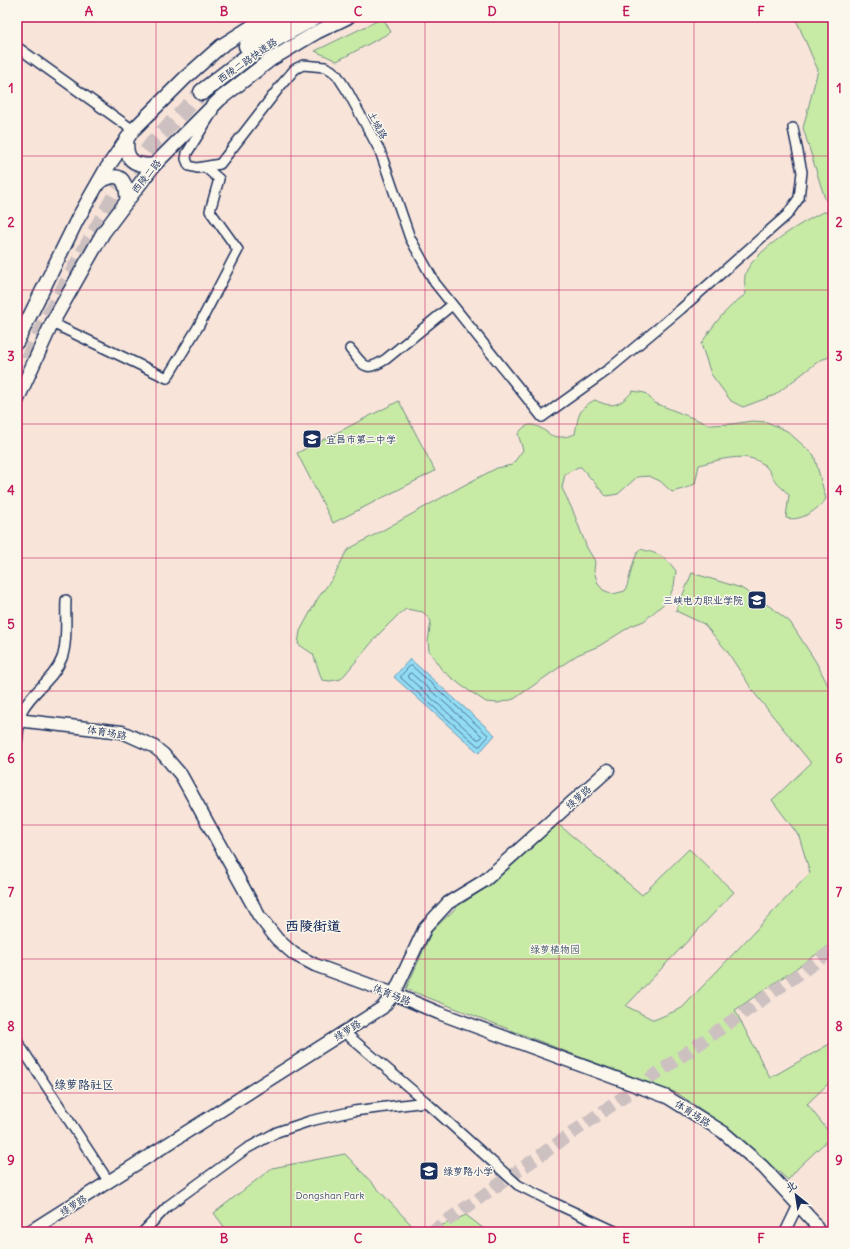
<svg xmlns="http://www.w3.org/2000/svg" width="850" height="1249" font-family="Delius,'LXGW WenKai TC',sans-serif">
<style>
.green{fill:#c7eba5;stroke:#718d82}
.water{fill:#92dcf3;stroke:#6297b7}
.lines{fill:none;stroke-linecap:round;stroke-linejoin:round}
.shore{stroke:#4b749a;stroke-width:1}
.primary-tunnel{stroke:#ccc0c0;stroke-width:13;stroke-dasharray:13 6;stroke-linecap:butt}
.highway-tunnel{stroke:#ccc0c0;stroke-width:16;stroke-dasharray:16 8;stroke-linecap:butt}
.street-casing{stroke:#1b2f5e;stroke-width:12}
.secondary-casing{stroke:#1b2f5e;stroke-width:15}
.primary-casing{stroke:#1b2f5e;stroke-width:16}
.highway-casing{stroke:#1b2f5e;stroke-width:19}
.street{stroke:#fbf7ec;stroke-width:9}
.secondary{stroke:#fbf7ec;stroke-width:12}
.primary{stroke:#fbf7ec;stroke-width:13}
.highway{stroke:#fbf7ec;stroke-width:16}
.grid{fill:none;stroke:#c2185b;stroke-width:1;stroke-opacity:0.55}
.labels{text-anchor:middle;stroke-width:3;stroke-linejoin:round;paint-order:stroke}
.street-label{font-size:10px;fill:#1b2f5e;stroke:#fbf7ec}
.poi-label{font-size:10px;fill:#1b2f5e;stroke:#fbf7ec;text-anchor:start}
.park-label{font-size:10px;fill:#3d556c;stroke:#fbf7ec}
.quarter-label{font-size:12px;fill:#1b2f5e;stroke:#fbf7ec}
.district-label{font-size:14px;font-weight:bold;fill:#1b2f5e;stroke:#fbf7ec}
.neatline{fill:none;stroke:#c2185b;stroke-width:1.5}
.grid-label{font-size:13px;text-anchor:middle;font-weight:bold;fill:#c2185b}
</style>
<rect width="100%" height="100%" fill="#f8e4d9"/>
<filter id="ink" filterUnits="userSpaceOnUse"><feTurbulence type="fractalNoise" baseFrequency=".025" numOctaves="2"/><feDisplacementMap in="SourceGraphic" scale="8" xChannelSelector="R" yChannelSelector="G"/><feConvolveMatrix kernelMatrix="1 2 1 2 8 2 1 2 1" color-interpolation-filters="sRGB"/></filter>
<g filter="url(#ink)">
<g class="green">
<path d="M795 17H833V211L825 199 803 128 818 70Z"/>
<path d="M383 18 391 32 337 61 315 51Z"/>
<path d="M823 212 833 213V356L820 360 775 395 743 407 731 401 711 374 701 344C714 324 726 308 746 294 745 286 743 277 747 270 759 248 801 223 823 212Z"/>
<path d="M633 391 645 393 655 403 710 425 732 424 752 421 767 422 787 431 814 455 826 499C817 510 801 522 786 518L789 495C785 490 780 487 776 482 771 476 770 469 763 464 747 451 718 460 699 465L695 484 686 488 672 492 660 481 649 476 637 477 618 494 606 496 581 467H578L565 474 562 488 573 511 587 548 595 561 594 571 598 584 603 590 613 594 625 591C631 578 631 561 640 549 659 554 664 555 676 571L674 586 668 600 644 621 631 626 599 646 577 655 514 699 498 703 486 702 462 686 442 670 429 651 428 641 431 621 423 612 406 609 397 616 379 634 341 679 330 681 322 680 313 654 298 644 300 631 318 598 335 575 345 554 349 549 468 483 497 468 512 465 523 450 518 434C526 422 534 423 545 431 547 432 550 435 553 436 560 438 568 437 575 434 578 418 578 408 595 400 613 409 620 405 633 391Z"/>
<path d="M399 401 435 471 333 523 297 453Z"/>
<path d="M692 573 741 588 772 608 790 622 816 662 833 695V943L735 1010 770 1078 833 1042V1079L807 1104 832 1136 799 1167 788 1180 734 1132 677 1093 580 1057 406 989 432 931 458 906 493 883 558 824 642 895 689 849 734 892 626 1006 654 1020 682 1008 810 873 799 836 772 800 811 763 755 694 727 651 704 624 676 611Z"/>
<path d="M345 1154 418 1232H222L225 1228 214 1213 272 1168Z"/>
<path d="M466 1215 488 1232H426Z"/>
</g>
<path class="water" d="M410 659 495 735 479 753 394 677Z"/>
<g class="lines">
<g class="shore">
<path d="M410 666H412L488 735V737L480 746H478L401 678V676Z"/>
<path d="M411 673 481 735 482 737 480 739H477L409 678 408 675Z"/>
</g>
<path class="primary-tunnel" d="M431 1232 833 950"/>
<path class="highway-tunnel" d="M17 381 46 321 119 188 155 140 202 92"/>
<g class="street-casing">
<g id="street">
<path d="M17 47 133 130"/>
<path d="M213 111 187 153 186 159 189 166 197 168 220 164 282 84 295 69 303 65 325 67 331 70 337 75 348 92 380 151 410 238 435 283 542 417 609 369 681 309 787 215 799 198 802 172 793 128"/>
<path d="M52 323 167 378 198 327 238 250 210 211 219 179 205 167"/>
<path d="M350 349C364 366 365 373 386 359L452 305"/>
<path d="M17 742C19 732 18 719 23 709 34 690 54 679 62 658 68 641 65 617 66 600"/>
<path d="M344 1032 426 1102 518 1185 552 1202 617 1232"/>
<path d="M17 1041 109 1182"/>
<path d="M143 1232 169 1205 246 1149 277 1132 310 1121 354 1111 426 1102"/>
<path d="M785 1232 798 1205"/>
</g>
</g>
<g class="secondary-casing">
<g id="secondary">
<path d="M17 720 122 732 153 746 163 754 181 775 259 916 277 939 294 954 315 965 394 994 439 1013 667 1097 723 1132 763 1167 812 1220 819 1232"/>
<path d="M29 1232 382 1008 394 994 425 928 448 903 484 881 608 770"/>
</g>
</g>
<g class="primary-casing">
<g id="primary">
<path d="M127 139C125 160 133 166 154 165"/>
<path d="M99 182C119 171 126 177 127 199"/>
<path d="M17 342 77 220 105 171 133 130 185 78 221 46 267 17"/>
<path d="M17 400 52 323 103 233 154 165 220 99 270 60 317 32 348 17"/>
</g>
</g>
<g class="highway-casing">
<g id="highway">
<path d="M247 46 272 27 289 17"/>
<path d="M202 92 259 48 314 17"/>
</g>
</g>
<use href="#street" class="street"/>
<use href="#secondary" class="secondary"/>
<use href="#primary" class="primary"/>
<use href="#highway" class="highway"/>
</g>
</g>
<path class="grid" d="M156 17V1232M291 17V1232M425 17V1232M559 17V1232M694 17V1232M17 156H833M17 290H833M17 424H833M17 558H833M17 691H833M17 825H833M17 959H833M17 1093H833"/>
<defs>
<g id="school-square" transform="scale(1)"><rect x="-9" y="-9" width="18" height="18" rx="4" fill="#1b2f5e" stroke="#fbf7ec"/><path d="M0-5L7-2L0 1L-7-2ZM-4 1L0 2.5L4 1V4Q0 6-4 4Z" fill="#fff"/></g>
<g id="university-square" transform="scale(1)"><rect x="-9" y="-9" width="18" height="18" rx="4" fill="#1b2f5e" stroke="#fbf7ec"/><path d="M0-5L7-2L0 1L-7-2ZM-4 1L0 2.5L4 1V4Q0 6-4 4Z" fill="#fff"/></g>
</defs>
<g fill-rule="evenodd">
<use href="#school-square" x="312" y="439"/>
<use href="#university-square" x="757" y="600"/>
<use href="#school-square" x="429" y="1171"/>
</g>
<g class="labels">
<g class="street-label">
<text transform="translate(247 60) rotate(-35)" y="4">西陵二路快速路</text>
<text transform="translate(378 125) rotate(62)" y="4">土城路</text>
<text transform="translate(146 176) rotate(-51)" y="4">西陵二路</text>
<text transform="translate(107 732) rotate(10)" y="4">体育场路</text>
<text transform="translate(578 797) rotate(-42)" y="4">绿萝路</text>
<text transform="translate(392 994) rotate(22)" y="4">体育场路</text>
<text transform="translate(347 1030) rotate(-32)" y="4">绿萝路</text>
<text transform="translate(693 1113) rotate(33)" y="4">体育场路</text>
<text transform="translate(73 1205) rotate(-32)" y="4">绿萝路</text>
</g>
<g class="poi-label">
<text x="326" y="443">宜昌市第二中学</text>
<text x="743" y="604" text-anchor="end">三峡电力职业学院</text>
<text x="443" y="1175">绿萝路小学</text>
</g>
<g class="park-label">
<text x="555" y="953">绿萝植物园</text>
<text x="330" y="1199">Dongshan Park</text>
</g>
<g class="quarter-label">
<text x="84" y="1089">绿萝路社区</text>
</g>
<g class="district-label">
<text x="313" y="931">西陵街道</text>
</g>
</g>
<rect width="850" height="1249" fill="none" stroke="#fbf7ec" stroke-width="44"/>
<g transform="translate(796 1195) rotate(330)" stroke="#fbf7ec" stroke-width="3" paint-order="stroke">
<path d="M0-3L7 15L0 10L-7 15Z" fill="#1b2f5e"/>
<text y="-6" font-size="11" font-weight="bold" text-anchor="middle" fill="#1b2f5e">北</text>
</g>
<rect x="22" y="22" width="806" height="1205" class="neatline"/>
<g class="grid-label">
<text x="89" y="16">A</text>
<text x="224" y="16">B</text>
<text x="358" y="16">C</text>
<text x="492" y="16">D</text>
<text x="626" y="16">E</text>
<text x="761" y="16">F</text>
<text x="11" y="93">1</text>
<text x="839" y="93">1</text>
<text x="11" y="227">2</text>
<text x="839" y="227">2</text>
<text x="11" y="361">3</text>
<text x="839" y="361">3</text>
<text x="11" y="495">4</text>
<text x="839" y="495">4</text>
<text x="11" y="629">5</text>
<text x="839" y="629">5</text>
<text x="11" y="763">6</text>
<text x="839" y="763">6</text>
<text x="11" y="897">7</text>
<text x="839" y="897">7</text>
<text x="11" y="1031">8</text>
<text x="839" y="1031">8</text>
<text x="11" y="1165">9</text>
<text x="839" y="1165">9</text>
<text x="89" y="1243">A</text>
<text x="224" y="1243">B</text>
<text x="358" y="1243">C</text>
<text x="492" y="1243">D</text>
<text x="626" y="1243">E</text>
<text x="761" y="1243">F</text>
</g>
</svg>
